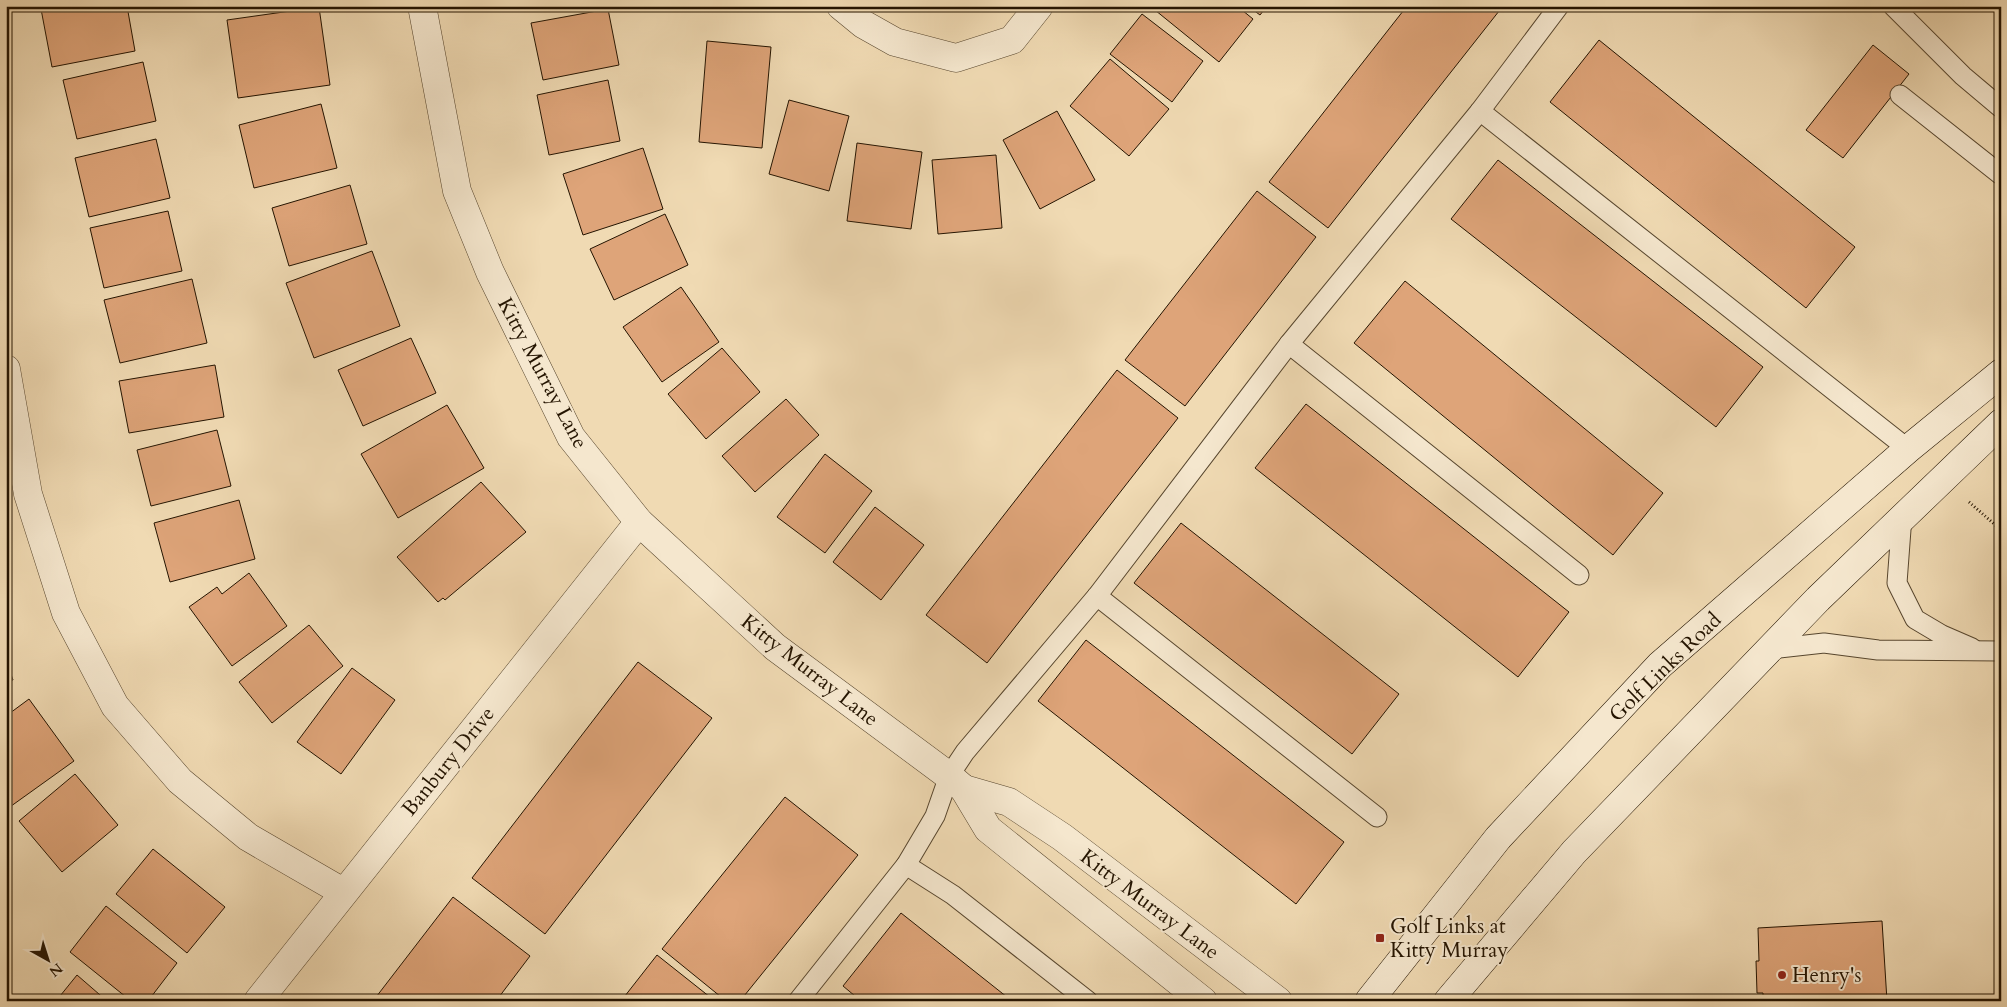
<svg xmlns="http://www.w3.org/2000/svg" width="2007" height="1007" font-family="Cardo,serif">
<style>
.building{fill:#dea479;stroke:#241401}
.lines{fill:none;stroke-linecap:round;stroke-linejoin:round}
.service-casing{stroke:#57462e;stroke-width:21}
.minor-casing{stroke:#57462e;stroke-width:29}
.secondary-casing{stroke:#241401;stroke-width:29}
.path{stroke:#241401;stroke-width:3;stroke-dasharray:1 2.5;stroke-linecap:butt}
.service{stroke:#f5e7ce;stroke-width:19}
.minor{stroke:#f5e7ce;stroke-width:28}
.secondary{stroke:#f5e7ce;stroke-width:28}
.poi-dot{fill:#8f2418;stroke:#f5e7ce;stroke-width:2}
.labels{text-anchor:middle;stroke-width:4;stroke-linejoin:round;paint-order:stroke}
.street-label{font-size:21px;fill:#241401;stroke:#f5e7ce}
.poi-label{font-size:21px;fill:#241401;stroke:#f5e7ce;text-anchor:start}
</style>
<rect width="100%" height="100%" fill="#f0dab3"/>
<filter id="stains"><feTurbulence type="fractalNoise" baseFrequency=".004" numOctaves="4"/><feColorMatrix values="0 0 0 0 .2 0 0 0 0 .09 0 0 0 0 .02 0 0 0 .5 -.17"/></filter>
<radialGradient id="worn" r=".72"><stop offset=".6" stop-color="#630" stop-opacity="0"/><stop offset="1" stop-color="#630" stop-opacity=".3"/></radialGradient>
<g class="building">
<path d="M55 6H127L135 51 52 67 41 9Z"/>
<path d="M1150 6H1237L1253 19 1219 62Z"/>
<path d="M1248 6H1267L1260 15Z"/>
<path d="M1407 6H1503L1328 228 1269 182Z"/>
<path d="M319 7 330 85 238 98 227 20Z"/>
<path d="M608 9 619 65 543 80 531 23Z"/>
<path d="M1142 14 1203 61 1172 102 1110 54Z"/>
<path d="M1599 40 1855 247 1806 308 1550 102Z"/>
<path d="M707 41 771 47 762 148 699 142Z"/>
<path d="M1873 45 1909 74 1843 158 1806 130Z"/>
<path d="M1110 59 1169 109 1129 156 1070 106Z"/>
<path d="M143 62 156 121 77 139 63 80Z"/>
<path d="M608 80 620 141 549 155 537 95Z"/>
<path d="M789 100 849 116 829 191 769 174Z"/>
<path d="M321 104 337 168 254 188 239 125Z"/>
<path d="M1057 111 1095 180 1040 209 1003 140Z"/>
<path d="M156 139 170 198 89 217 75 158Z"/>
<path d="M857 143 922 152 911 229 847 221Z"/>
<path d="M643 148 663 209 583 235 563 174Z"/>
<path d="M996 155 1002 228 938 234 932 160Z"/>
<path d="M1498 160 1763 367 1716 427 1451 219Z"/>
<path d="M350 185 367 244 289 266 272 208Z"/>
<path d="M1257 191 1316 237 1185 406 1125 360Z"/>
<path d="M168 211 182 271 104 288 90 228Z"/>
<path d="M665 214 688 265 614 300 590 249Z"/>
<path d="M372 251 400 326 314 358 286 283Z"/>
<path d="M192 279 207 343 120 363 104 300Z"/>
<path d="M1405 281 1663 493 1613 555 1354 343Z"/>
<path d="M681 287 719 342 662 382 623 327Z"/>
<path d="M411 338 436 393 363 426 338 370Z"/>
<path d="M722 348 760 392 706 439 668 394Z"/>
<path d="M215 365 224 417 129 433 119 381Z"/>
<path d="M1117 370 1178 418 987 663 926 615Z"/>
<path d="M786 399 819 435 755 492 722 456Z"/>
<path d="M1306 404 1569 612 1518 677 1255 468Z"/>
<path d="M447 405 484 468 398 518 361 454Z"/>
<path d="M217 430 231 486 151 506 137 450Z"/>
<path d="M825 454 872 491 825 553 777 517Z"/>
<path d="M481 482 526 532 445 600 443 598 438 602 397 557Z"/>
<path d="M239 500 255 559 170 582 154 523Z"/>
<path d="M875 507 924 545 881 600 833 562Z"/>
<path d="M1181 523 1399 694 1352 754 1134 583Z"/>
<path d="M249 573 287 626 232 666 189 607 217 587 222 594Z"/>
<path d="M309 625 343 666 272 723 239 682Z"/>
<path d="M1086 640 1344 842 1296 904 1038 701Z"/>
<path d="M6 660 13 680 6 682Z"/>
<path d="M638 662 712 718 545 934 472 878Z"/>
<path d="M352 668 395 700 341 774 297 742Z"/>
<path d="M29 699 74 761 7 809 6 716Z"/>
<path d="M75 774 118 825 62 872 19 821Z"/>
<path d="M785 797 858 855 740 1001H726L662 949Z"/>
<path d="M153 849 225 907 187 953 116 894Z"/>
<path d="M453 897 530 956 496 1001H373Z"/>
<path d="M106 906 177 963 148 1001H131L70 952Z"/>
<path d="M901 913 1012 1001H861L843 986Z"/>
<path d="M1882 921 1887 1001H1763V993H1757L1756 961H1759L1758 928Z"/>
<path d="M657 955 715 1001H621Z"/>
<path d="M77 975 107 1001H56Z"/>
</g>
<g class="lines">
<g class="service-casing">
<g id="service">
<path d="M1893 6 1963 76 2001 108"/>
<path d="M1900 95 2001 175"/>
<path d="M1480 111 1908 449"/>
<path d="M1289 344 1579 575"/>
<path d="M1902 516 1897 583 1915 619 1942 635 1972 648"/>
<path d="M1097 596 1377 817"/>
<path d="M1770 649 1824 643 1878 650 2001 651"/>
<path d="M906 865 953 895 1088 1001"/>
<path d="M798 1001 906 865 935 816 949 776 965 752 1097 596 1289 344 1480 111 1559 6"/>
</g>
</g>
<g class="minor-casing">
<g id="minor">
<path d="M422 6 457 191 490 272 571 437 639 522 775 647 949 776 964 789 988 829 1203 1001"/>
<path d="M841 6 863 24 895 42 956 58 1012 40 1039 6"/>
<path d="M6 369 28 494 66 613 115 706 180 781 248 837 343 892"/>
<path d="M964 789 1009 802 1062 837 1278 1001"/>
<path d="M258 1001 639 522"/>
</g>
</g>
<g class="secondary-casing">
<g id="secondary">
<path d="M1369 1001 1498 838 1660 665 1908 449 2001 373"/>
<path d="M1448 1001 1574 852 1818 599 2001 423"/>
</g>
</g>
<path class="path" d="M1969 502 2001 530"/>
<use href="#service" class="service"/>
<use href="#minor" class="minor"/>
<use href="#secondary" class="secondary"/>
</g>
<g class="poi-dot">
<rect x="1375" y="933" width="10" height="10" rx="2.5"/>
<circle cx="1782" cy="975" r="5"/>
</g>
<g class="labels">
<g class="street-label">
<text transform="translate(543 373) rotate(62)" y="7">Kitty Murray Lane</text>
<text transform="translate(1665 667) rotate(-44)" y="7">Golf Links Road</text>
<text transform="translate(810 670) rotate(38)" y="7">Kitty Murray Lane</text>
<text transform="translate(448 761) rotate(-51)" y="7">Banbury Drive</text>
<text transform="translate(1150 904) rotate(37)" y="7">Kitty Murray Lane</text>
</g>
<g class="poi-label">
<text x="1390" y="933">Golf Links at<tspan x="1390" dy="24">Kitty Murray</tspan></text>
<text x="1792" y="982">Henry's</text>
</g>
</g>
<rect width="2007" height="1007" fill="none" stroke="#f0dab3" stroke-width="25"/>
<rect x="8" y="8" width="1992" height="992" fill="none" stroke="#241401" stroke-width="2.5"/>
<rect x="12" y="12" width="1982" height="982" fill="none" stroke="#241401"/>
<g transform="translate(48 960) rotate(141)" stroke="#f5e7ce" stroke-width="4" paint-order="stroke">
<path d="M0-4L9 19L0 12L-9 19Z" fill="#241401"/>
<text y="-8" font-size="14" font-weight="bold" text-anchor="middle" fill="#241401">N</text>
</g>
<rect width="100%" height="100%" filter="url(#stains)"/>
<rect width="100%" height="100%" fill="url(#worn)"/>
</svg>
